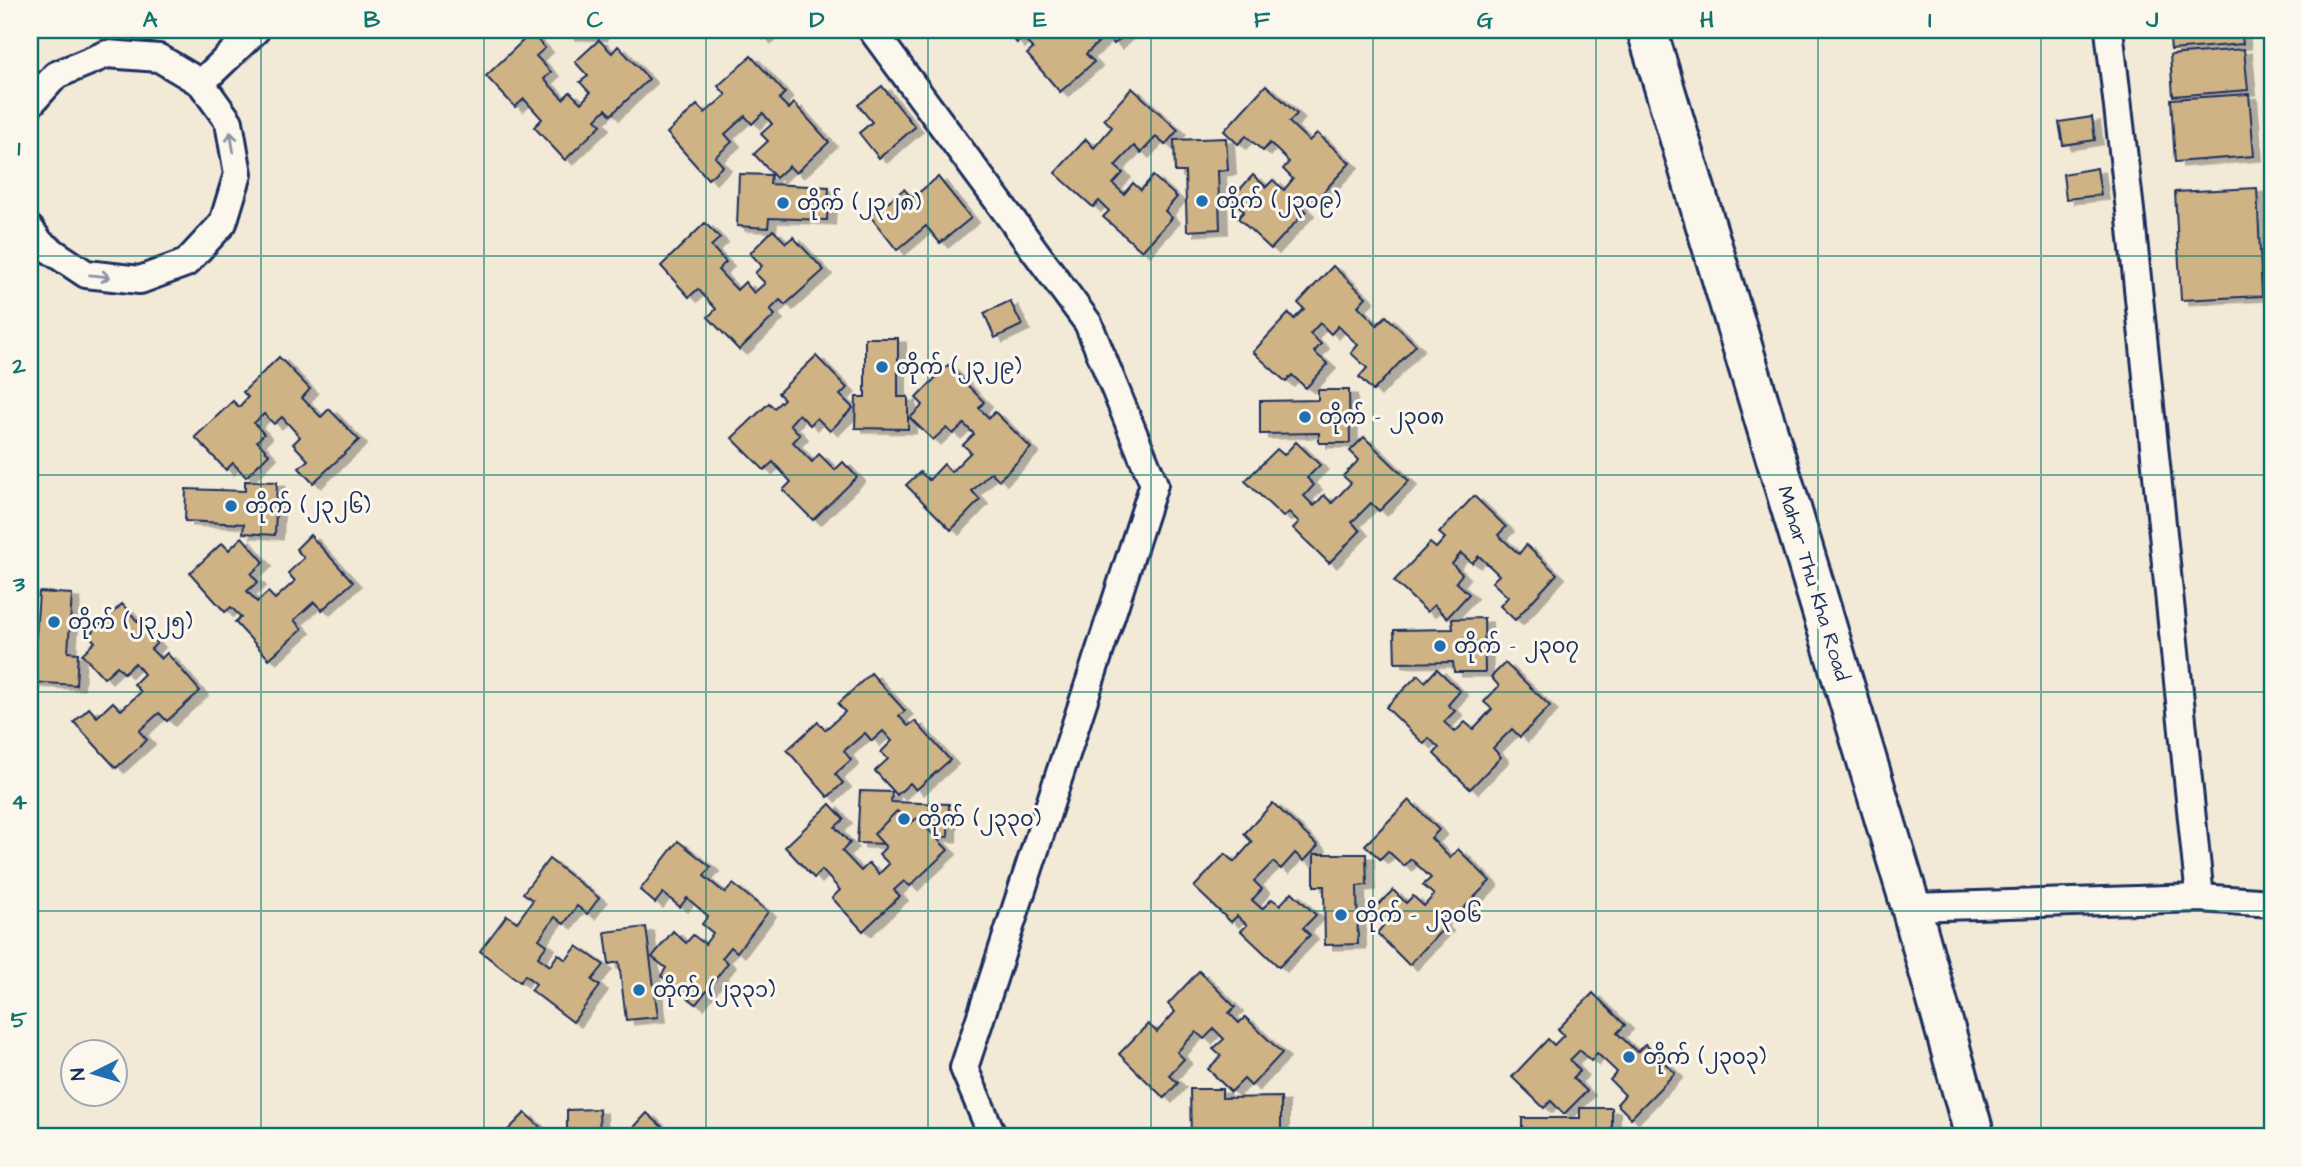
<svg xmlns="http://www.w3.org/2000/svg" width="2302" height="1167" font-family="'Architects Daughter','Noto Sans Myanmar',sans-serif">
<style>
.building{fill:#cfb384;stroke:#1b2f5e;stroke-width:2;filter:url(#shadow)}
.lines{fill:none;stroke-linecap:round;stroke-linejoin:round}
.street-casing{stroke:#1b2f5e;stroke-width:32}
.secondary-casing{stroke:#1b2f5e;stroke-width:44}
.street{stroke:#fbf7ec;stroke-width:26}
.secondary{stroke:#fbf7ec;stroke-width:38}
.oneway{stroke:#8b93a5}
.grid{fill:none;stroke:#0f766e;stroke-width:2;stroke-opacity:0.55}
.poi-dot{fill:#1f6fb2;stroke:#fbf7ec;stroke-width:2.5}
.labels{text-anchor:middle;stroke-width:6;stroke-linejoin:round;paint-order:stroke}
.poi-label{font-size:21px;fill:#1b2f5e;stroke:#fbf7ec;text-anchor:start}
.street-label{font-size:21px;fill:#1b2f5e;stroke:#fbf7ec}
.neatline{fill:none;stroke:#0f766e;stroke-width:2.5}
.grid-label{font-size:23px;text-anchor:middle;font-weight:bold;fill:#0f766e}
</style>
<defs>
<filter id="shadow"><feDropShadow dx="8" dy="4.5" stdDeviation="0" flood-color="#0004"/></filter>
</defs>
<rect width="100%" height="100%" fill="#f2e9d7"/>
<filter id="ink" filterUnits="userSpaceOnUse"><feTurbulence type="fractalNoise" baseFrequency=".0143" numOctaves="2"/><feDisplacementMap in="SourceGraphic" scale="14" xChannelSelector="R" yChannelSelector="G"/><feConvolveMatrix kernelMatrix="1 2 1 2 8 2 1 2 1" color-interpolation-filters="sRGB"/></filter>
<g filter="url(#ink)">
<g class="building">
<path d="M568 30H600L599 36 568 35Z"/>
<path d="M756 30H776L763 39Z"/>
<path d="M1005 30H1046L1049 34 1054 30H1066L1067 32 1070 30H1130L1114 44 1106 35 1086 54 1094 62 1060 92 1027 54 1033 49 1023 38 1017 43Z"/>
<path d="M2169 30H2241L2243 44 2171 50Z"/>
<path d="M531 33 545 48 536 56 551 72 544 79 563 99 570 92 581 103 590 93 580 82 588 76 575 62 599 40 612 53 618 46 649 79 611 115 606 109 596 119 601 125 565 160 534 127 542 119 524 99 515 107 486 76Z"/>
<path d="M2244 49 2248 90 2173 96 2170 55Z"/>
<path d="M751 56 785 93 779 99 789 109 794 103 829 142 796 173 789 166 776 178 754 154 768 141 761 134 772 124 763 113 752 124 745 116 725 134 732 142 715 157 723 166 708 179 667 133 697 105 705 113 726 95 718 86Z"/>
<path d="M1266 85 1297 114 1289 122 1309 141 1317 133 1350 163 1316 200 1310 195 1300 205 1306 211 1271 249 1238 218 1244 211 1231 199 1253 175 1266 187 1273 180 1284 190 1293 179 1283 169 1289 162 1270 143 1263 151 1246 136 1238 144 1224 131Z"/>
<path d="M882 86 915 127 879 158 859 133 872 122 858 105Z"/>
<path d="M1132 88 1178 130 1165 145 1156 137 1141 153 1134 146 1115 166 1123 173 1113 184 1124 194 1133 183 1141 190 1153 176 1177 197 1165 211 1172 218 1142 251 1103 217 1109 211 1099 201 1093 207 1055 173 1086 139 1094 148 1112 127 1104 119Z"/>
<path d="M2249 94 2254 156 2175 162 2171 99Z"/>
<path d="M2092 117 2095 140 2063 145 2059 122Z"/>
<path d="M1226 138 1228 170 1218 171 1220 229 1187 231 1185 172H1175L1174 140Z"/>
<path d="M2097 168 2101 195 2066 199 2063 174Z"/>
<path d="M739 174 771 175 770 184 829 187 827 220 769 218 768 228 737 226Z"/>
<path d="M938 177 971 218 940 243 926 226 897 250 870 216 904 189 912 198Z"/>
<path d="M2257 188 2262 296 2181 300 2175 192Z"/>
<path d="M705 223 720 238 711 246 726 262 718 270 737 290 745 282 754 293 765 283 755 273 762 266 750 253 773 230 786 243 793 237 824 270 785 305 780 300 770 310 775 315 739 350 708 317 716 309 698 289 689 297 661 266Z"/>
<path d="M1333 266 1366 297 1358 306 1377 325 1386 316 1416 345 1373 391 1359 377 1367 368 1351 353 1358 345 1338 326 1331 334 1320 323 1310 334 1321 344 1314 352 1328 364 1306 388 1292 375 1286 382 1253 352 1289 313 1294 319 1304 309 1298 303Z"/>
<path d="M1010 301 1022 325 995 338 984 313Z"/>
<path d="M865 338H898V397H908V429L855 428 856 397H865Z"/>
<path d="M816 356 847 388 840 395 853 408 830 431 817 418 810 425 799 414 790 424 800 435 793 442 812 462 819 454 835 470 843 462 857 477 813 520 783 490 791 482 773 462 764 470 732 438 769 403 774 408 784 399 778 393Z"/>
<path d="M279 357 310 389 302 398 321 417 329 409 359 440 313 483 299 468 308 460 293 444 300 437 282 417 274 424 264 414 254 423 264 434 257 441 269 454 246 477 233 463 226 470 195 437 233 401 239 407 248 397 243 392Z"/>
<path d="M948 365 984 402 979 408 989 418 995 412 1031 448 999 480 991 472 972 491 980 500 951 530 906 485 920 472 929 480 944 464 951 472 971 452 963 445 974 434 964 424 953 434 946 428 933 440 910 418 923 405 916 398Z"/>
<path d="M1318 390H1349L1350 443H1319V433L1260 434V401L1318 400Z"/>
<path d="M1364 437 1409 481 1379 511 1371 503 1352 522 1360 531 1329 563 1293 528 1299 522 1289 512 1283 517 1245 481 1277 449 1284 455 1296 442 1320 465 1307 478 1314 485 1304 496 1314 506 1324 495 1332 503 1351 483 1343 476 1359 460 1350 451Z"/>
<path d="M245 481 277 482 275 535 243 533 244 524 185 521 186 489 245 491Z"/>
<path d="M1474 496 1506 527 1498 535 1519 554 1526 545 1557 574 1515 620 1500 606 1508 597 1492 582 1499 575 1479 556 1472 563 1461 553 1452 564 1462 574 1456 582 1469 594 1447 618 1434 605 1427 612 1394 581 1430 543 1436 548 1445 538 1439 533Z"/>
<path d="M310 535 353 582 322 610 314 602 294 620 302 629 269 659 235 622 241 617 231 607 225 612 190 573 222 543 229 550 242 537 264 562 251 574 258 582 247 591 257 602 268 592 275 599 295 581 288 573 304 558 296 549Z"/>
<path d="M39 592 72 594 68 652 78 653 76 685 30 682V650H35Z"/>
<path d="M122 604 157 643 151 649 161 659 167 653 200 691 167 721 159 713 139 731 147 740 116 768 74 722 89 708 97 717 113 702 121 710 141 692 134 684 144 674 135 663 124 673 117 666 104 678 82 654 95 642 89 635Z"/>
<path d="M1484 618 1485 672H1454L1453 662 1395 663 1394 630 1453 629 1452 619Z"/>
<path d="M1505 663 1550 706 1520 737 1512 729 1493 748 1501 757 1470 789 1434 754 1439 748 1429 738 1424 744 1386 707 1418 675 1425 682 1437 669 1460 691 1448 705 1455 711 1444 722 1455 732 1465 722 1473 729 1492 709 1484 702 1499 686 1491 677Z"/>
<path d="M871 673 905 711 899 716 908 726 915 721 950 760 916 790 910 783 897 795 875 771 888 759 881 752 892 741 883 731 872 741 865 733 844 751 851 760 835 774 843 783 828 797 787 750 818 722 825 730 845 712 838 704Z"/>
<path d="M860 791 892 792 891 802 949 804 948 837 889 834V844L857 843Z"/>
<path d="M1409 800 1439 830 1431 838 1450 858 1458 849 1490 881 1455 917 1449 911 1440 922 1445 927 1409 965 1377 933 1383 926 1370 913 1393 890 1406 903 1413 896 1424 906 1434 895 1423 885 1431 878 1411 859 1404 866 1388 851 1380 859 1365 845Z"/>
<path d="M1273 803 1318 846 1304 861 1295 853 1281 869 1273 862 1254 881 1262 889 1252 900 1262 909 1272 899 1280 905 1292 892 1316 915 1303 928 1310 935 1279 967 1241 931 1247 925 1237 916 1231 922 1194 887 1225 854 1234 862 1252 842 1244 834Z"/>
<path d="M830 804 844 819 835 827 850 843 842 851 861 871 869 863 879 874 889 864 879 854 886 847 874 834 897 811 910 824 917 818 948 850 910 886 904 881 894 890 900 896 863 931 832 898 840 890 822 870 814 878 785 847Z"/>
<path d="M678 841 711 867 704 876 725 893 733 884 768 912 737 952 731 947 722 958 728 963 696 1004 661 976 666 968 652 957 673 931 686 943 693 935 705 944 713 933 702 924 708 916 687 898 680 907 663 893 655 903 640 890Z"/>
<path d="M1314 854H1366L1367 885 1357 886 1358 944 1325 945 1324 886H1314Z"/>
<path d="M549 859 599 898 587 914 577 906 564 924 555 917 539 939 547 945 538 957 550 966 558 954 566 960 577 946 604 965 592 980 600 986 573 1022 531 990 536 984 525 975 520 982 480 951 507 915 517 922 533 900 523 893Z"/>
<path d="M646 927 658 1017 626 1020 619 962 609 964 605 932Z"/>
<path d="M1199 971 1235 1007 1229 1013 1239 1023 1245 1017 1282 1053 1251 1086 1244 1079 1231 1092 1208 1069 1221 1056 1213 1049 1224 1039 1214 1029 1204 1039 1196 1032 1177 1052 1184 1059 1169 1075 1178 1083 1164 1098 1119 1054 1148 1024 1157 1032 1175 1012 1168 1004Z"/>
<path d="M1593 993 1625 1025 1617 1033 1637 1052 1645 1044 1675 1073 1631 1118 1617 1104 1625 1095 1610 1080 1617 1072 1597 1053 1591 1061 1580 1050 1570 1060 1580 1071 1573 1078 1587 1091 1564 1114 1551 1101 1544 1108 1512 1077 1548 1039 1554 1045 1564 1035 1558 1029Z"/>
<path d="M1190 1089H1222V1098L1281 1097V1131H1223V1137H1191Z"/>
<path d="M1580 1108H1612V1137H1522V1118H1580Z"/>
<path d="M599 1109 600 1137H567V1110Z"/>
<path d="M525 1113 551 1137H501Z"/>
<path d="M647 1113 673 1137H625Z"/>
</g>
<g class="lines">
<g class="street-casing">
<g id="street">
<path d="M872 30 1088 323 1154 484 964 1068 993 1137"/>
<path d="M2109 30 2131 219 2200 898"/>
<path d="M201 83 256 30"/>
<path d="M30 104 56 75 107 54 159 58 201 83 229 122 238 174 223 223 186 263 140 280 86 274 41 244 30 229"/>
<path d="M1911 907 2200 898 2272 903"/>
</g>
</g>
<g class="secondary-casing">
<path id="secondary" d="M1647 30 1911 907 1975 1137"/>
</g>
<use href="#street" class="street"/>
<use href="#secondary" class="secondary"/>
</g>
<defs><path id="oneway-shaft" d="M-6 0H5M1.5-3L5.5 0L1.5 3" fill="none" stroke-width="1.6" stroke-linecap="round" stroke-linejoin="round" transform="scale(1.75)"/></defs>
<g class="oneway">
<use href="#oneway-shaft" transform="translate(232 142) rotate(-99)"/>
<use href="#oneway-shaft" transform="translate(100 276) rotate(6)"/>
</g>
</g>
<path class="grid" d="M261 30V1137M484 30V1137M706 30V1137M928 30V1137M1151 30V1137M1373 30V1137M1596 30V1137M1818 30V1137M2041 30V1137M30 256H2272M30 475H2272M30 692H2272M30 911H2272"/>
<g class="poi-dot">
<circle cx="1202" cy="201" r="7"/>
<circle cx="783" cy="203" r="7"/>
<circle cx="882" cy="367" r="7"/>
<circle cx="1305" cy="417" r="7"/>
<circle cx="231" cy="506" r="7"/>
<circle cx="54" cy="622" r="7"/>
<circle cx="1440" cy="646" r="7"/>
<circle cx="904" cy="819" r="7"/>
<circle cx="1341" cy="915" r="7"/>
<circle cx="639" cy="990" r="7"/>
<circle cx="1629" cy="1057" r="7"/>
</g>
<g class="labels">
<g class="poi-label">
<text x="1216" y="208">တိုက် (၂၃၀၉)</text>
<text x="797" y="210">တိုက် (၂၃၂၈)</text>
<text x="896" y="374">တိုက် (၂၃၂၉)</text>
<text x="1319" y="424">တိုက် - ၂၃၀၈</text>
<text x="245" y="513">တိုက် (၂၃၂၆)</text>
<text x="68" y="629">တိုက် (၂၃၂၅)</text>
<text x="1454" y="653">တိုက် - ၂၃၀၇</text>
<text x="918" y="826">တိုက် (၂၃၃၀)</text>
<text x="1355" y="922">တိုက် - ၂၃၀၆</text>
<text x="653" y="997">တိုက် (၂၃၃၁)</text>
<text x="1643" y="1064">တိုက် (၂၃၀၃)</text>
</g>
<g class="street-label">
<text transform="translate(1814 583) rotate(73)" y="7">Mahar Thu Kha Road</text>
</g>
</g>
<rect width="2302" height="1167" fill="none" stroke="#fbf7ec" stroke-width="77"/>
<g transform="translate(94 1073) rotate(265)"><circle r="33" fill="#fbf7ec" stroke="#a1a7b3" stroke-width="2"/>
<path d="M0-5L12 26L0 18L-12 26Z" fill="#1f6fb2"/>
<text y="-10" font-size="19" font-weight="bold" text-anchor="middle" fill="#1b2f5e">N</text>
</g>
<rect x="38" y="38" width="2226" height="1090" class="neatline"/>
<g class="grid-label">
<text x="150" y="27">A</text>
<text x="372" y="27">B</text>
<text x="595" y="27">C</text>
<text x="817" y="27">D</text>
<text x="1040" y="27">E</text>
<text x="1262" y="27">F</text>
<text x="1485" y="27">G</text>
<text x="1707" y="27">H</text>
<text x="1930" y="27">I</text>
<text x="2152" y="27">J</text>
<text x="19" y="155">1</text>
<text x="19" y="373">2</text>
<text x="19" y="591">3</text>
<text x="19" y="809">4</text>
<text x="19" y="1027">5</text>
</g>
</svg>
